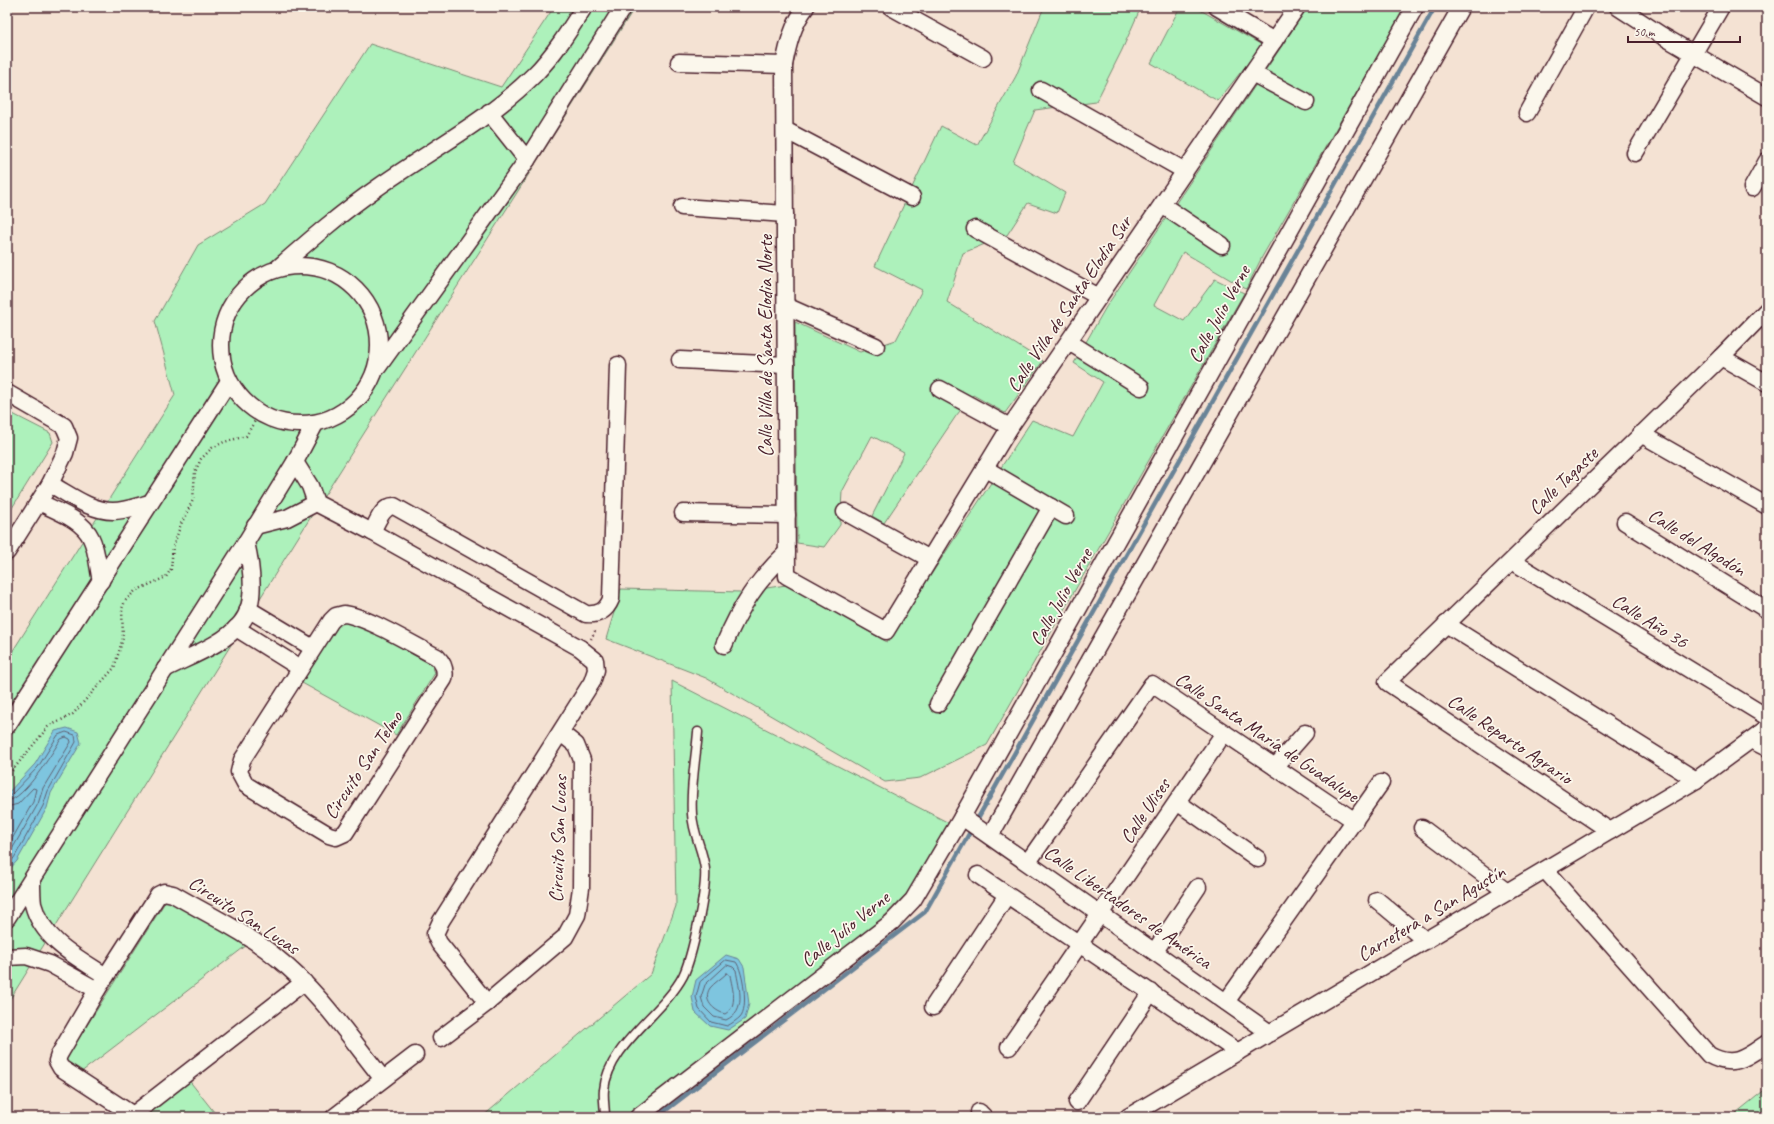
<svg xmlns="http://www.w3.org/2000/svg" width="1774" height="1124" font-family="Caveat,sans-serif">
<style>
.green{fill:#adf1bb;stroke:#7c8873}
.water{fill:#7ec5df;stroke:#698397}
.lines{fill:none;stroke-linecap:round;stroke-linejoin:round}
.shore{stroke:#5f6173;stroke-width:1}
.stream{stroke:#698397;stroke-width:4.5}
.lane-casing{stroke:#4a1f2b;stroke-width:11}
.street-casing{stroke:#4a1f2b;stroke-width:19}
.path{stroke:#4a1f2b;stroke-width:2.5;stroke-dasharray:1 3;stroke-linecap:butt}
.lane{stroke:#fbf7ec;stroke-width:8}
.street{stroke:#fbf7ec;stroke-width:16}
.labels{text-anchor:middle;dominant-baseline:central;stroke-width:3.5;stroke-linejoin:round;paint-order:stroke}
.street-label{font-size:20px;fill:#4a1f2b;stroke:#fbf7ec}
</style>
<rect width="100%" height="100%" fill="#f4e2d3"/>
<filter id="ink" filterUnits="userSpaceOnUse"><feTurbulence type="fractalNoise" baseFrequency=".025" numOctaves="2"/><feDisplacementMap in="SourceGraphic" scale="8" xChannelSelector="R" yChannelSelector="G"/><feConvolveMatrix kernelMatrix="1 2 1 2 8 2 1 2 1" color-interpolation-filters="sRGB"/></filter>
<g filter="url(#ink)">
<g class="green">
<polygon points="554,7 635,7 307,523 7,1004 7,660 175,395 155,321 198,245 265,204 370,44 501,87"/>
<polygon points="1044,7 1141,7 1122,50 1096,102 1035,110 1013,162 1065,193 1057,213 1028,203 1007,235 963,253 947,302 1043,361 1005,413 973,395 956,416 884,523 872,516 904,453 872,436 842,492 840,525 824,547 797,543 795,322 860,352 896,340 922,290 875,266 941,126 977,145 1016,76"/>
<polygon points="1180,7 1195,7 1262,45 1218,101 1151,63"/>
<polygon points="1308,7 1406,7 1262,257 1246,289 1183,252 1154,305 1184,321 1215,279 1244,293 987,745 920,778 885,782 706,678 606,639 621,589 741,592 786,585 887,642 1032,420 1073,437 1103,382 1074,363 1106,307"/>
<polygon points="7,411 50,433 53,442 7,516"/>
<polygon points="350,619 432,665 435,673 396,735 302,683 334,626"/>
<polygon points="672,681 949,823 911,889 876,925 627,1117 482,1117 651,974 676,906"/>
<polygon points="167,899 247,945 80,1073 63,1063"/>
<polygon points="188,1079 218,1117 151,1117 148,1115"/>
<polygon points="1767,1088 1767,1117 1739,1117 1736,1113"/>
</g>
<g class="water">
<polygon points="67,728 78,732 81,743 51,793 47,808 17,861 7,872 7,794 35,764 55,731"/>
<polygon points="726,955 739,959 744,967 749,1004 745,1019 728,1030 710,1026 695,1012 692,997 696,980"/>
</g>
<g class="lines">
<g class="shore">
<polyline points="7,796 11,795 38,767 58,735 66,732 75,735 76,742 48,791 43,806 14,858 7,866"/>
<path d="M 7,801 C 24,800 52,753 61,739 L 66,737 L 70,739 L 71,742 L 43,788 L 38,804 L 7,858"/>
<polyline points="7,807 18,804 33,788 36,789 33,802 7,848"/>
<path d="M 726,960 L 736,962 C 743,971 749,1008 740,1017 C 737,1020 731,1024 727,1026 L 711,1022 L 699,1009 L 696,997 L 700,982 Z"/>
<path d="M 727,965 L 733,967 L 736,970 C 739,989 747,1010 726,1020 L 714,1017 L 704,1007 L 701,997 L 705,985 Z"/>
<path d="M 727,973 L 730,975 C 732,988 739,1006 725,1014 C 714,1011 702,1000 710,988 C 714,983 722,978 727,973 Z"/>
</g>
<polyline class="stream" points="657,1117 925,912 1435,7"/>
<defs>
<path id="lane" d="M 605,1117 C 605,1108 603,1098 604,1090 C 608,1045 663,1014 683,976 C 692,958 707,889 705,869 C 703,850 693,834 692,814 C 690,787 696,758 698,732"/>
<g id="street">
<path d="M 806,7 C 793,24 788,44 784,65 L 787,576 L 886,631 L 1010,427 L 1297,7"/>
<polyline points="891,7 983,58"/>
<polyline points="1217,7 1274,41"/>
<polyline points="1618,7 1661,35 1767,97"/>
<polyline points="679,62 784,65"/>
<polyline points="1252,73 1306,102"/>
<polyline points="1041,90 1185,171"/>
<polyline points="489,112 527,160"/>
<polyline points="1527,113 1586,7"/>
<polyline points="785,130 912,197"/>
<polyline points="1635,153 1721,7"/>
<polyline points="1752,188 1767,161"/>
<polyline points="1162,205 1222,245"/>
<polyline points="682,207 785,214"/>
<polyline points="975,229 1099,297"/>
<circle cx="300" cy="345" r="79"/>
<path d="M 278,268 C 310,240 342,212 377,188 C 429,151 489,120 534,75 C 554,55 569,31 584,7"/>
<polyline points="786,306 876,346"/>
<polyline points="1069,342 1141,387"/>
<polyline points="1721,357 1767,383"/>
<polyline points="680,360 786,365"/>
<polyline points="378,367 527,160 623,7"/>
<polyline points="940,389 1010,427"/>
<polyline points="7,393 64,426 69,438 65,453 50,484 7,552"/>
<polyline points="1641,434 1767,506"/>
<polyline points="295,462 310,486 316,503 372,532 580,648 595,660 596,670 592,682 441,921 435,934 439,943 487,1003"/>
<polyline points="984,468 1066,516"/>
<path d="M 50,484 C 69,494 90,511 113,511 C 125,511 138,506 150,503"/>
<path d="M 39,502 C 56,511 82,519 91,538 C 97,550 98,568 101,581"/>
<polyline points="845,512 930,559"/>
<polyline points="683,513 787,515"/>
<polyline points="1625,522 1767,610"/>
<polyline points="255,526 287,518 316,503"/>
<path d="M 372,532 C 377,523 382,506 394,506 L 586,614 C 599,615 606,611 611,599 L 618,365"/>
<polyline points="1512,561 1767,717"/>
<polyline points="248,609 313,648"/>
<path d="M 344,614 C 366,616 415,646 437,657 C 444,664 446,670 444,679 L 345,833 L 336,837 L 329,835 L 246,785 L 239,772 L 242,760 L 331,621 L 336,616 Z"/>
<polyline points="1446,624 1696,780"/>
<polyline points="236,628 300,668"/>
<path d="M 724,645 C 741,605 756,582 787,552"/>
<path d="M 165,669 C 190,656 223,645 241,623 C 258,603 251,564 246,542"/>
<polyline points="938,704 1051,507"/>
<polyline points="7,726 229,381"/>
<polyline points="1751,740 1767,748"/>
<polyline points="1275,767 1305,733"/>
<polyline points="1177,802 1258,859"/>
<polyline points="962,817 1270,1033"/>
<polyline points="1422,828 1507,892"/>
<polyline points="1610,831 1387,682 1721,357 1767,310"/>
<polyline points="990,836 1461,7"/>
<polyline points="1028,862 1152,684 1355,821"/>
<path d="M 1545,870 L 1709,1055 C 1734,1069 1747,1057 1767,1043"/>
<polyline points="978,875 1238,1052"/>
<path d="M 32,880 C 32,888 32,897 33,904 C 42,940 78,958 106,976"/>
<polyline points="1377,900 1426,941"/>
<polyline points="7,918 246,542 295,462 315,424"/>
<polyline points="1155,951 1198,887"/>
<polyline points="7,957 26,956 50,964 97,990"/>
<polyline points="1226,1002 1381,783"/>
<polyline points="933,1007 1007,895"/>
<polyline points="441,1038 487,1003 565,937 577,915 581,888 582,760 576,745 561,733"/>
<polyline points="1009,1047 1224,733"/>
<polyline points="1077,1102 1151,992"/>
<polyline points="979,1112 984,1117"/>
<polyline points="133,1115 304,982"/>
<path d="M 136,1117 L 61,1068 L 57,1061 L 59,1055 L 97,990 L 158,895 L 164,892 L 173,894 C 207,914 246,932 277,958 C 319,991 350,1038 383,1079"/>
<polyline points="334,1117 415,1055"/>
<polyline points="638,1117 892,922 913,900 962,817 1415,7"/>
<polyline points="1128,1117 1696,780 1767,728"/>
</g>
</defs>
<use href="#lane" class="lane-casing"/>
<use href="#street" class="street-casing"/>
<g class="path">
<polyline points="591,639 596,629"/>
<polyline points="7,777 48,727 73,714 114,668 123,638 122,609 125,601 135,591 166,577 171,569 173,547 181,524 193,500 195,472 201,459 212,448 224,442 246,436 259,414"/>
</g>
<use href="#lane" class="lane"/>
<use href="#street" class="street"/>
</g>
</g>
<g class="labels">
<g class="street-label">
<text transform="translate(1069 304) rotate(-56)">Calle Villa de Santa Elodia Sur</text>
<text transform="translate(1219 314) rotate(-61)">Calle Julio Verne</text>
<text transform="translate(765 346) rotate(-90)">Calle Villa de Santa Elodia Norte</text>
<text transform="translate(1563 481) rotate(-44)">Calle Tagaste</text>
<text transform="translate(1697 542) rotate(32)">Calle del Algodón</text>
<text transform="translate(1061 597) rotate(-61)">Calle Julio Verne</text>
<text transform="translate(1650 621) rotate(32)">Calle Año 36</text>
<text transform="translate(1267 737) rotate(34)">Calle Santa María de Guadalupe</text>
<text transform="translate(1510 739) rotate(34)">Calle Reparto Agrario</text>
<text transform="translate(363 765) rotate(-56)">Circuito San Telmo</text>
<text transform="translate(1145 811) rotate(-56)">Calle Ulises</text>
<text transform="translate(558 839) rotate(-88)">Circuito San Lucas</text>
<text transform="translate(1128 907) rotate(35)">Calle Libertadores de América</text>
<text transform="translate(1431 913) rotate(-31)">Carretera a San Agustín</text>
<text transform="translate(244 915) rotate(33)">Circuito San Lucas</text>
<text transform="translate(845 929) rotate(-39)">Calle Julio Verne</text>
</g>
</g>
<rect width="1774" height="1124" fill="none" stroke="#fbf7ec" stroke-width="24"/>
<rect x="12" y="12" width="1750" height="1100" fill="none" stroke="#4a1f2b" stroke-width="1.5" filter="url(#ink)"/>
<path d="M1628 36v6h112v-6" fill="none" stroke="#4a1f2b" stroke-width="2"/>
<text x="1634" y="36" font-size="12" fill="#4a1f2b" stroke="#fbf7ec" stroke-width="3" paint-order="stroke">50 m</text>
</svg>
